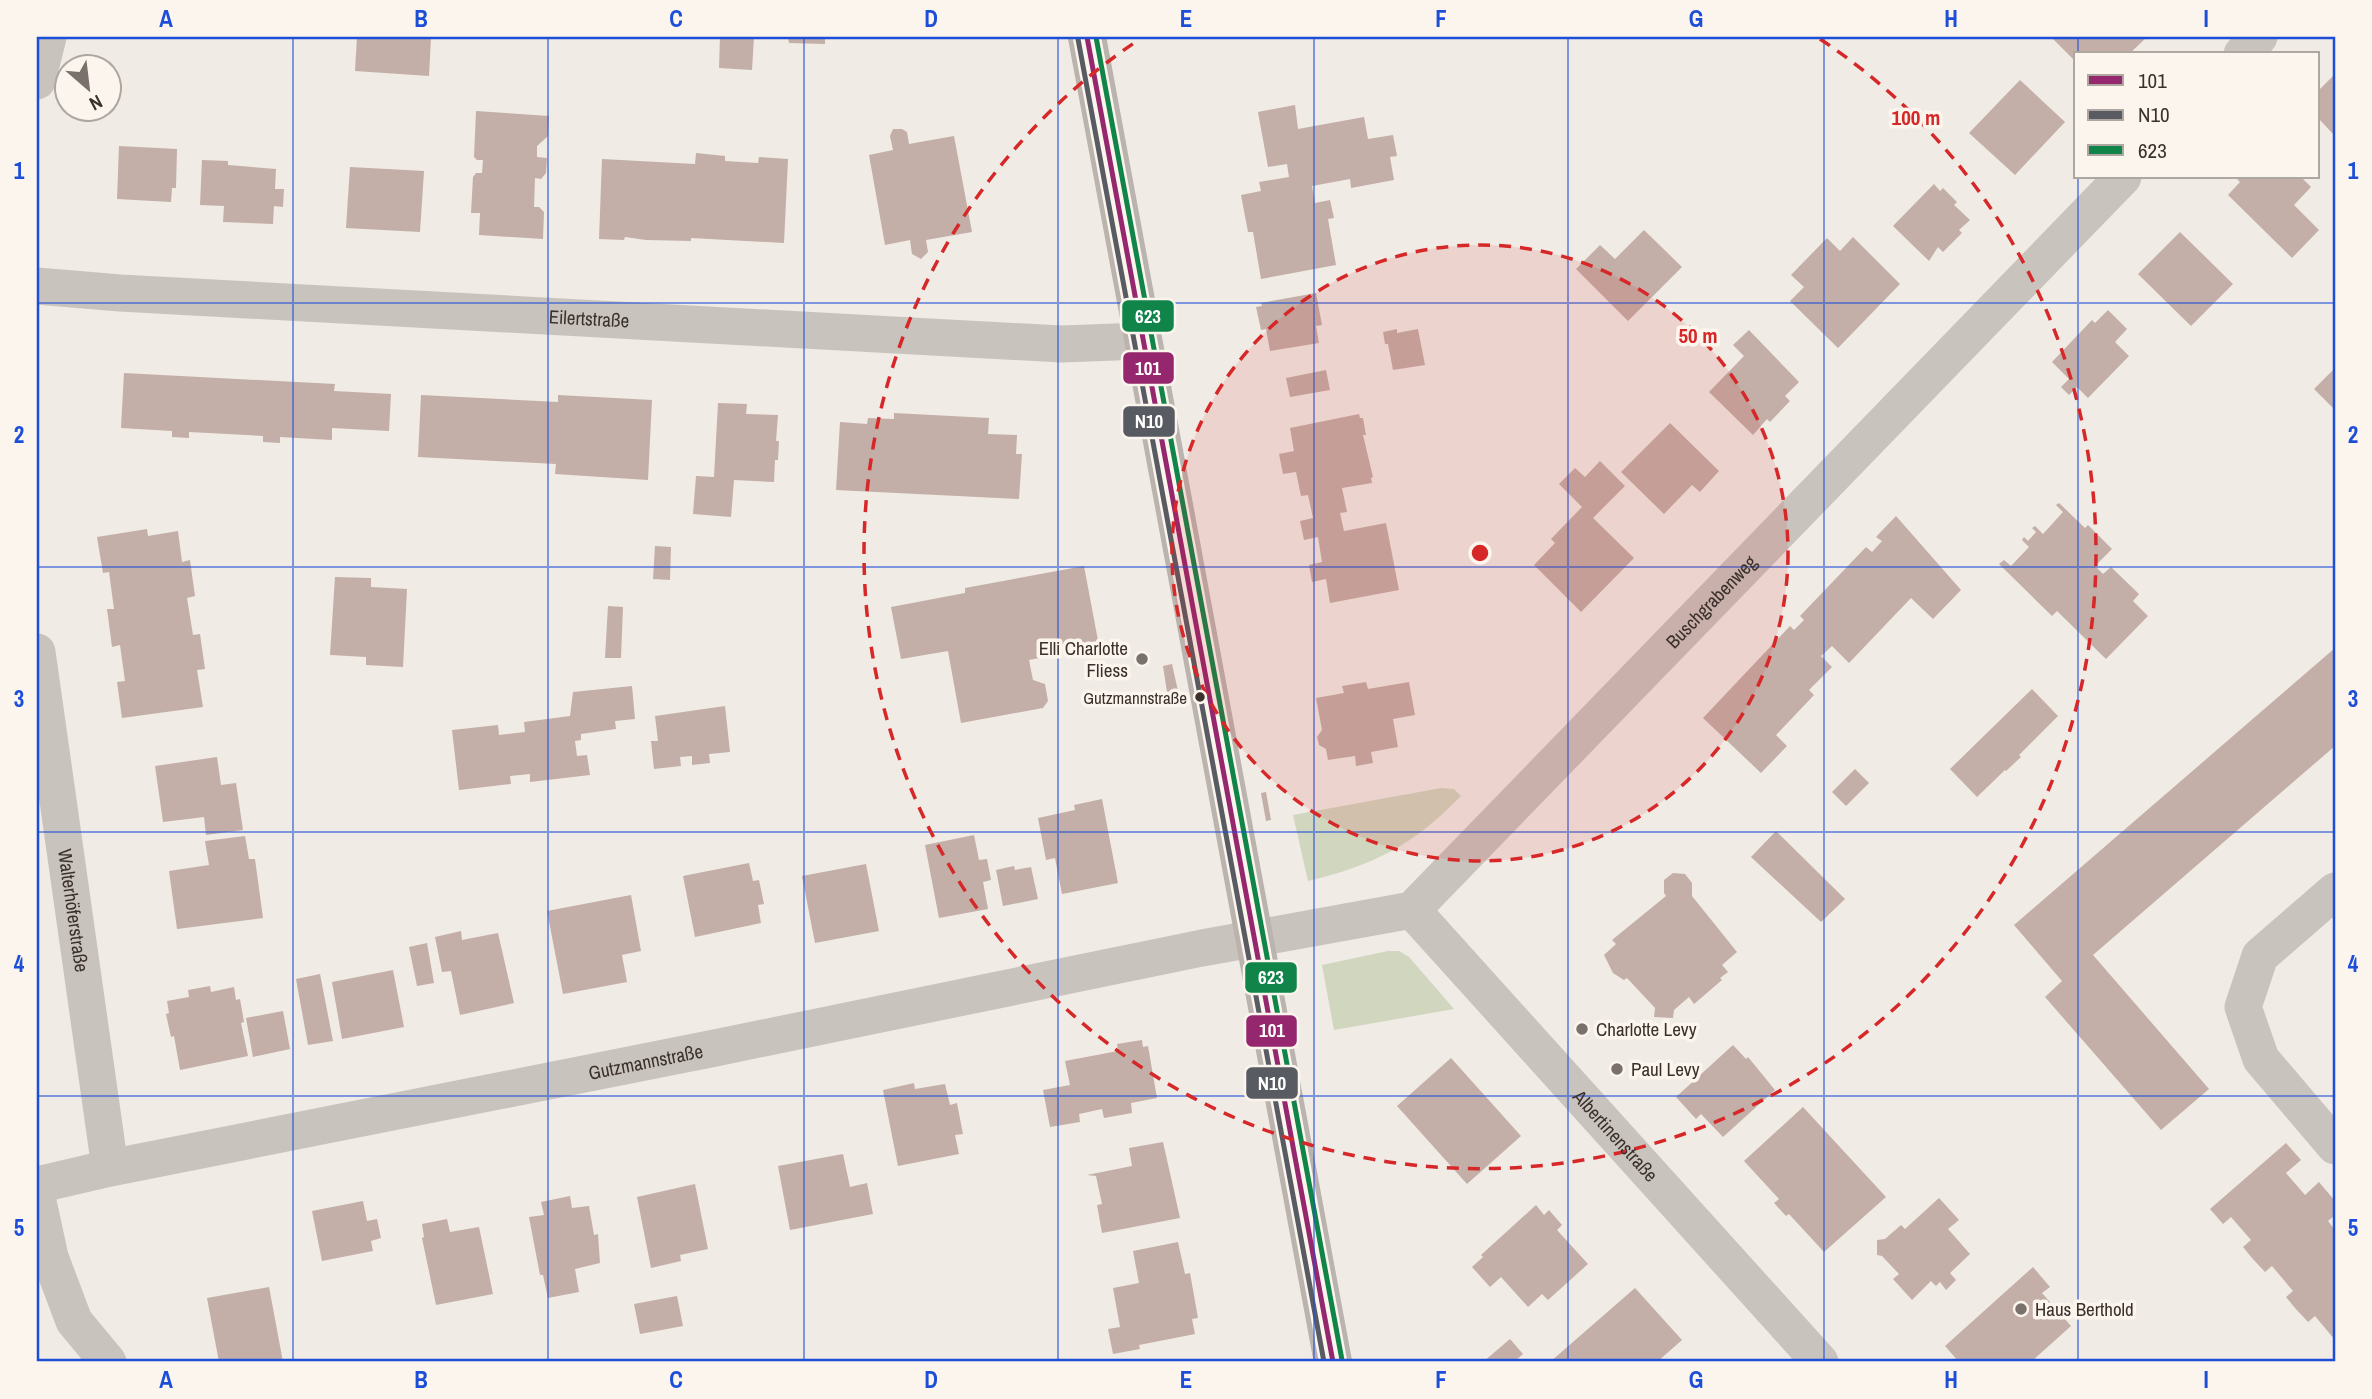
<svg xmlns="http://www.w3.org/2000/svg" width="2372" height="1399" font-family="'Archivo Narrow',sans-serif">
<style>
.green{fill:#d1d6bf}
.building{fill:#c3afa7}
.lines{fill:none;stroke-linecap:round;stroke-linejoin:round}
.minor{stroke:#c9c3be;stroke-width:37}
.secondary{stroke:#bab3ae;stroke-width:38}
.bus-1-casing{stroke:#fbf5ee;stroke-width:10}
.bus-2-casing{stroke:#fbf5ee;stroke-width:10}
.bus-3-casing{stroke:#fbf5ee;stroke-width:10}
.bus-1{stroke:#95276e;stroke-width:5}
.bus-2{stroke:#595b62;stroke-width:5}
.bus-3{stroke:#108449;stroke-width:5}
.grid{fill:none;stroke:#1d4ed8;stroke-width:2;stroke-opacity:0.55}
.ring{fill:none;stroke:#d62828;stroke-width:3.5;stroke-dasharray:12 9}
.poi-dot{fill:#7a716c;stroke:#fbf5ee;stroke-width:2.5}
.bus-dot{fill:#3b302b;stroke:#fbf5ee;stroke-width:2.5}
.labels{text-anchor:middle;dominant-baseline:central;stroke-width:7;stroke-linejoin:round;paint-order:stroke}
.bus-label{font-size:17px;fill:#3b302b;stroke:#fbf5ee;text-anchor:end}
.street-label{font-size:19px;fill:#3b302b;stroke:#fbf5ee}
.poi-label{font-size:19px;fill:#3b302b;stroke:#fbf5ee;text-anchor:start}
.centre{fill:#d62828;stroke:#fbf5ee;stroke-width:3.5}
.ring-label{font-size:21px;text-anchor:middle;font-weight:bold;fill:#d62828;stroke:#fbf5ee;stroke-width:7;stroke-linejoin:round;paint-order:stroke}
.line-badge{stroke:#fbf5ee;stroke-width:2.5}
.badge-label{font-size:19px;text-anchor:middle;font-weight:bold;fill:#fff}
.neatline{fill:none;stroke:#1d4ed8;stroke-width:2.5}
.grid-label{font-size:23px;text-anchor:middle;font-weight:bold;fill:#1d4ed8}
</style>
<rect width="100%" height="100%" fill="#f0ebe5"/>
<g class="green">
<path d="M 1441,788 L 1454,789 L 1461,796 C 1413,845 1375,865 1308,881 L 1293,815 Z"/>
<polygon points="1388,951 1399,951 1409,957 1454,1009 1334,1030 1322,965"/>
</g>
<g class="building">
<polygon points="357,37 431,37 429,76 355,71"/>
<polygon points="720,37 754,37 752,70 719,68"/>
<polygon points="788,37 825,37 825,44 789,43"/>
<polygon points="2051,37 2147,37 2129,54 2076,54 2076,62"/>
<polygon points="2335,74 2335,136 2318,118 2318,91"/>
<polygon points="2020,80 2065,122 2015,175 1969,133"/>
<polygon points="1295,105 1298,129 1364,117 1368,139 1393,135 1397,156 1390,157 1394,180 1351,188 1350,179 1312,186 1315,203 1330,200 1334,218 1328,219 1336,265 1261,279 1253,232 1248,232 1241,195 1261,191 1259,182 1289,177 1287,164 1268,167 1258,112"/>
<polygon points="476,111 549,116 548,136 537,146 537,157 547,158 546,173 541,179 535,178 534,207 539,207 544,212 543,239 479,235 480,213 471,213 473,177 476,173 482,173 483,160 477,160 474,157"/>
<polygon points="893,129 902,129 907,132 909,144 954,136 972,232 926,240 928,252 921,259 912,254 910,240 885,245 869,155 893,150 890,136"/>
<polygon points="119,146 177,149 176,188 172,188 171,202 117,199"/>
<polygon points="696,153 725,156 725,161 758,163 759,157 788,159 784,243 691,238 691,241 646,240 625,237 624,240 599,239 602,159 695,164"/>
<polygon points="202,160 228,161 228,165 276,169 275,189 284,189 283,207 274,206 273,224 223,222 224,206 200,205"/>
<polygon points="350,167 424,171 420,232 346,228"/>
<polygon points="2235,177 2301,177 2311,187 2294,205 2319,230 2292,258 2228,195 2240,182"/>
<polygon points="1934,184 1940,191 1943,188 1957,202 1954,205 1970,220 1959,230 1962,233 1943,252 1938,247 1929,261 1893,226"/>
<polygon points="1644,230 1682,267 1628,321 1576,269 1600,245 1615,259"/>
<polygon points="2180,232 2233,284 2191,326 2138,274"/>
<polygon points="1853,237 1900,284 1838,348 1790,301 1804,287 1791,275 1827,238 1840,251"/>
<polygon points="1316,293 1322,325 1316,326 1319,343 1270,351 1266,329 1261,330 1256,307 1262,306 1261,303"/>
<polygon points="2108,310 2127,329 2115,342 2129,356 2088,398 2077,387 2069,395 2061,387 2069,379 2052,362 2092,320 2095,323"/>
<polygon points="1397,329 1397,333 1418,329 1425,365 1393,370 1388,344 1385,344 1383,332"/>
<polygon points="1749,330 1799,382 1785,396 1790,401 1770,422 1767,419 1753,435 1709,392 1744,356 1733,345"/>
<polygon points="1326,370 1330,390 1290,397 1286,378"/>
<polygon points="2333,370 2335,371 2335,410 2314,389"/>
<polygon points="124,373 335,384 334,391 391,394 389,431 332,428 332,440 280,437 280,443 263,442 263,436 189,432 189,438 172,437 172,431 121,428"/>
<polygon points="421,395 558,402 558,395 652,400 648,480 555,474 556,464 418,457"/>
<polygon points="718,403 747,404 746,414 778,415 776,441 779,441 778,460 775,460 774,482 734,480 731,517 693,514 696,476 714,477"/>
<polygon points="894,413 989,418 988,434 1017,435 1016,454 1022,454 1019,499 836,490 840,422 867,424 868,418 894,419"/>
<polygon points="1359,414 1360,418 1363,418 1366,435 1363,435 1373,477 1371,478 1372,483 1342,488 1347,512 1340,513 1344,531 1386,523 1399,590 1330,603 1326,579 1312,582 1309,565 1322,562 1318,537 1304,540 1300,521 1313,518 1308,495 1301,496 1296,472 1283,474 1279,454 1294,451 1290,428"/>
<polygon points="1670,423 1719,471 1700,492 1692,485 1664,514 1621,472"/>
<polygon points="1600,461 1625,486 1593,518 1634,558 1581,612 1534,565 1555,543 1551,539 1582,507 1559,484 1575,468 1585,477"/>
<polygon points="2059,503 2085,528 2088,525 2112,549 2095,566 2103,574 2111,567 2139,594 2133,601 2148,616 2106,659 2057,611 2052,616 1999,564 2004,560 2011,566 2029,547 2022,540 2024,537 2028,541 2036,532 2032,528 2035,526 2043,534 2063,512 2056,505"/>
<polygon points="1896,516 1961,590 1933,619 1911,598 1849,663 1832,646 1821,656 1832,667 1809,690 1814,695 1776,735 1787,746 1761,773 1703,718 1790,626 1794,630 1804,620 1800,616 1866,547 1872,552 1882,541 1876,537"/>
<polygon points="147,529 148,536 178,531 182,562 190,560 195,596 187,598 193,635 200,634 205,669 197,670 203,707 122,718 117,682 125,681 120,645 112,647 107,609 114,609 109,572 103,573 97,537"/>
<polygon points="655,546 671,547 670,580 653,579"/>
<polygon points="1084,566 1099,646 1029,660 1033,680 1045,684 1048,701 1043,708 961,723 948,651 901,659 891,607 965,593 965,588"/>
<polygon points="335,577 371,578 371,587 407,589 403,667 366,665 366,657 330,655"/>
<polygon points="608,606 623,607 621,658 605,658"/>
<polygon points="2335,648 2335,746 2093,955 2209,1089 2161,1130 2045,997 2062,981 2014,925"/>
<polygon points="1172,664 1178,691 1167,692 1163,666"/>
<polygon points="1366,682 1368,689 1409,682 1415,715 1393,719 1398,747 1371,752 1373,763 1356,766 1355,756 1328,760 1326,749 1319,745 1317,737 1322,730 1316,698 1344,693 1342,686"/>
<polygon points="632,686 635,719 615,721 616,729 581,734 581,740 575,741 577,756 587,755 590,775 530,782 530,774 510,776 511,784 459,790 452,730 498,725 499,735 525,732 524,722 570,716 573,692"/>
<polygon points="2032,689 2058,716 2019,755 2021,757 2006,771 2005,770 1977,797 1950,769"/>
<polygon points="725,706 730,752 709,754 710,763 692,765 692,756 680,757 681,766 654,769 651,741 658,741 655,716"/>
<polygon points="217,757 221,785 236,783 243,830 206,835 204,817 163,822 155,766"/>
<polygon points="1855,769 1869,783 1846,806 1832,792"/>
<polygon points="1266,792 1271,820 1266,821 1261,793"/>
<polygon points="1102,799 1118,883 1062,894 1055,858 1046,860 1038,818 1075,810 1074,805"/>
<polygon points="1776,831 1845,899 1821,922 1751,857"/>
<polygon points="974,835 979,860 987,859 991,880 983,882 988,909 939,918 925,845"/>
<polygon points="245,836 249,859 255,859 263,918 177,929 169,871 209,865 205,841"/>
<polygon points="749,863 753,881 759,880 764,904 758,905 761,923 695,937 683,876"/>
<polygon points="866,864 879,931 815,943 802,876"/>
<polygon points="1014,866 1015,870 1031,867 1038,899 1003,906 996,870"/>
<polygon points="1673,873 1685,874 1692,883 1692,896 1737,952 1722,965 1728,972 1720,978 1722,980 1694,1004 1689,997 1674,1010 1673,1018 1654,1017 1655,1008 1627,978 1624,980 1613,973 1604,955 1616,944 1612,940 1666,896 1664,893 1664,880"/>
<polygon points="631,895 641,951 622,955 627,982 563,994 547,911"/>
<polygon points="461,931 462,940 498,933 514,1003 460,1015 451,971 442,972 435,937"/>
<polygon points="427,943 434,983 417,986 409,947"/>
<polygon points="393,970 404,1027 342,1039 332,982"/>
<polygon points="320,974 333,1041 308,1045 296,979"/>
<polygon points="210,986 211,992 234,987 236,1000 240,999 244,1022 241,1023 248,1056 180,1070 174,1036 171,1037 166,1014 169,1013 167,1001 189,997 188,990"/>
<polygon points="283,1011 290,1049 253,1057 246,1018"/>
<polygon points="1142,1040 1143,1047 1148,1046 1157,1098 1131,1103 1132,1113 1104,1118 1102,1109 1079,1114 1080,1122 1050,1127 1043,1090 1070,1085 1065,1061 1118,1051 1117,1044"/>
<polygon points="1733,1045 1746,1059 1748,1057 1775,1090 1723,1137 1701,1114 1696,1119 1676,1097"/>
<polygon points="1451,1058 1521,1136 1467,1184 1397,1106"/>
<polygon points="914,1083 915,1089 945,1084 950,1105 957,1103 963,1134 955,1135 959,1154 898,1166 883,1090"/>
<polygon points="1803,1107 1886,1197 1824,1252 1789,1214 1786,1216 1774,1203 1779,1199 1744,1161"/>
<polygon points="1163,1142 1180,1218 1102,1233 1097,1205 1102,1204 1096,1176 1087,1175 1132,1166 1129,1148"/>
<polygon points="2286,1143 2301,1160 2286,1173 2305,1195 2319,1182 2335,1201 2335,1215 2328,1221 2335,1230 2335,1340 2315,1316 2308,1322 2295,1308 2286,1297 2293,1291 2272,1266 2265,1272 2252,1258 2243,1247 2251,1240 2231,1217 2223,1224 2210,1209"/>
<polygon points="843,1154 850,1187 867,1183 873,1214 790,1230 778,1166"/>
<polygon points="695,1184 708,1249 680,1255 681,1261 651,1268 637,1197"/>
<polygon points="570,1196 572,1208 589,1206 594,1235 598,1234 600,1263 575,1269 579,1292 548,1298 543,1275 540,1275 529,1217 544,1215 541,1202"/>
<polygon points="1939,1198 1959,1220 1948,1229 1970,1254 1950,1273 1956,1280 1946,1290 1940,1282 1936,1286 1931,1281 1912,1300 1893,1279 1899,1274 1882,1256 1877,1255 1877,1240 1885,1239 1901,1225 1905,1229"/>
<polygon points="363,1201 367,1221 377,1219 381,1238 371,1241 373,1251 322,1261 312,1211"/>
<polygon points="1536,1205 1544,1215 1549,1210 1562,1225 1557,1230 1588,1264 1548,1300 1542,1294 1528,1307 1501,1277 1490,1287 1472,1267 1483,1257 1481,1255"/>
<polygon points="447,1219 450,1232 479,1227 493,1294 436,1305 422,1238 424,1237 422,1224"/>
<polygon points="1178,1242 1185,1274 1190,1273 1198,1318 1192,1319 1195,1334 1139,1345 1140,1349 1113,1354 1108,1329 1120,1327 1113,1288 1139,1283 1133,1251"/>
<polygon points="2033,1267 2050,1287 2042,1293 2071,1326 2031,1362 1959,1362 1945,1346"/>
<polygon points="269,1287 283,1362 219,1362 207,1298"/>
<polygon points="1635,1288 1682,1340 1657,1362 1550,1362"/>
<polygon points="677,1296 683,1326 640,1334 634,1304"/>
<polygon points="1510,1339 1523,1354 1514,1362 1483,1362"/>
</g>
<g class="lines">
<g class="minor">
<polyline points="2242,54 2259,37"/>
<polyline points="37,81 48,37"/>
<path id="s1" d="M 37,286 L 120,293 L 1061,344 L 1143,341"/>
<path id="s2" d="M 37,652 L 110,1168"/>
<polyline points="2335,891 2260,956 2243,1007 2261,1059 2335,1146"/>
<path id="s3" d="M 1412,910 L 1820,1362"/>
<path id="s4" d="M 37,1185 L 110,1168 L 715,1048 L 1202,948 L 1412,910 L 2123,177"/>
<polyline points="37,1197 50,1257 74,1321 108,1362"/>
</g>
<polyline class="secondary" points="1087,37 1333,1362"/>
<defs>
<polyline id="bus-1" points="1087,37 1333,1362"/>
<polyline id="bus-2" points="1078,39 1324,1362"/>
<polyline id="bus-3" points="1096,37 1342,1360"/>
</defs>
<use href="#bus-1" class="bus-1-casing"/>
<use href="#bus-2" class="bus-2-casing"/>
<use href="#bus-3" class="bus-3-casing"/>
<use href="#bus-1" class="bus-1"/>
<use href="#bus-2" class="bus-2"/>
<use href="#bus-3" class="bus-3"/>
</g>
<path class="grid" d="M 293,37 L 293,1362M 548,37 L 548,1362M 804,37 L 804,1362M 1058,37 L 1058,1362M 1314,37 L 1314,1362M 1568,37 L 1568,1362M 1824,37 L 1824,1362M 2078,37 L 2078,54M 2078,177 L 2078,1362M 37,303 L 2335,303M 37,567 L 2335,567M 37,832 L 2335,832M 37,1096 L 2335,1096"/>
<circle cx="1480" cy="553" r="308" fill="#d62828" fill-opacity=".12"/>
<g class="ring">
<circle cx="1480" cy="553" r="308"/>
<path d="M1820 39A616 616 0 1 1 1140 39"/>
</g>
<g class="poi-dot">
<circle cx="1142" cy="659" r="7"/>
<circle cx="1582" cy="1029" r="7"/>
<circle cx="1617" cy="1069" r="7"/>
<circle cx="2021" cy="1309" r="7"/>
</g>
<circle class="bus-dot" cx="1200" cy="697" r="6"/>
<g class="labels">
<g class="bus-label">
<text x="1187" y="697">Gutzmannstraße</text>
</g>
<g class="street-label">
<text stroke="none"><textPath href="#s1" startOffset="553">Eilertstraße</textPath></text>
<text stroke="none"><textPath href="#s4" startOffset="1832">Buschgrabenweg</textPath></text>
<text stroke="none"><textPath href="#s2" startOffset="261">Walterhöferstraße</textPath></text>
<text stroke="none"><textPath href="#s4" startOffset="621">Gutzmannstraße</textPath></text>
<text stroke="none"><textPath href="#s3" startOffset="304">Albertinenstraße</textPath></text>
</g>
<g class="poi-label">
<text x="1128" y="648" text-anchor="end">Elli Charlotte<tspan x="1128" dy="22">Fliess</tspan></text>
<text x="1596" y="1029">Charlotte Levy</text>
<text x="1631" y="1069">Paul Levy</text>
<text x="2035" y="1309">Haus Berthold</text>
</g>
</g>
<circle cx="1480" cy="553" r="10" class="centre"/>
<g class="ring-label">
<text x="1916" y="125">100 m</text>
<text x="1698" y="343">50 m</text>
</g>
<g class="line-badge">
<rect x="1121" y="299" width="54" height="34" rx="7" fill="#108449"/>
<rect x="1122" y="351" width="53" height="34" rx="7" fill="#95276e"/>
<rect x="1122" y="405" width="54" height="33" rx="7" fill="#595b62"/>
<rect x="1244" y="961" width="54" height="33" rx="7" fill="#108449"/>
<rect x="1245" y="1014" width="53" height="34" rx="7" fill="#95276e"/>
<rect x="1245" y="1066" width="54" height="34" rx="7" fill="#595b62"/>
</g>
<g class="badge-label">
<text x="1148" y="323">623</text>
<text x="1148" y="375">101</text>
<text x="1149" y="428">N10</text>
<text x="1271" y="984">623</text>
<text x="1272" y="1037">101</text>
<text x="1272" y="1090">N10</text>
</g>
<rect width="2372" height="1399" fill="none" stroke="#fbf5ee" stroke-width="77"/>
<rect x="2074" y="52" width="245" height="126" fill="#fbf5ee" stroke="#aea6a0" stroke-width="2"/>
<rect x="2088" y="75" width="35" height="10" fill="#95276e" stroke="#aea6a0" stroke-width="2"/>
<text x="2138" y="88" font-size="21" fill="#3b302b">101</text>
<rect x="2088" y="110" width="35" height="10" fill="#595b62" stroke="#aea6a0" stroke-width="2"/>
<text x="2138" y="122" font-size="21" fill="#3b302b">N10</text>
<rect x="2088" y="145" width="35" height="10" fill="#108449" stroke="#aea6a0" stroke-width="2"/>
<text x="2138" y="158" font-size="21" fill="#3b302b">623</text>
<g transform="translate(88 88) rotate(152)"><circle r="33" fill="#fbf5ee" stroke="#aea6a0" stroke-width="2"/>
<path d="M0-5L12 26L0 18L-12 26Z" fill="#7a716c"/>
<text y="-10" font-size="19" font-weight="bold" text-anchor="middle" fill="#3b302b">N</text>
</g>
<rect x="38" y="38" width="2296" height="1322" class="neatline"/>
<g class="grid-label">
<text x="166" y="27">A</text>
<text x="421" y="27">B</text>
<text x="676" y="27">C</text>
<text x="931" y="27">D</text>
<text x="1186" y="27">E</text>
<text x="1441" y="27">F</text>
<text x="1696" y="27">G</text>
<text x="1951" y="27">H</text>
<text x="2206" y="27">I</text>
<text x="19" y="179">1</text>
<text x="2353" y="179">1</text>
<text x="19" y="443">2</text>
<text x="2353" y="443">2</text>
<text x="19" y="707">3</text>
<text x="2353" y="707">3</text>
<text x="19" y="972">4</text>
<text x="2353" y="972">4</text>
<text x="19" y="1236">5</text>
<text x="2353" y="1236">5</text>
<text x="166" y="1388">A</text>
<text x="421" y="1388">B</text>
<text x="676" y="1388">C</text>
<text x="931" y="1388">D</text>
<text x="1186" y="1388">E</text>
<text x="1441" y="1388">F</text>
<text x="1696" y="1388">G</text>
<text x="1951" y="1388">H</text>
<text x="2206" y="1388">I</text>
</g>
</svg>
